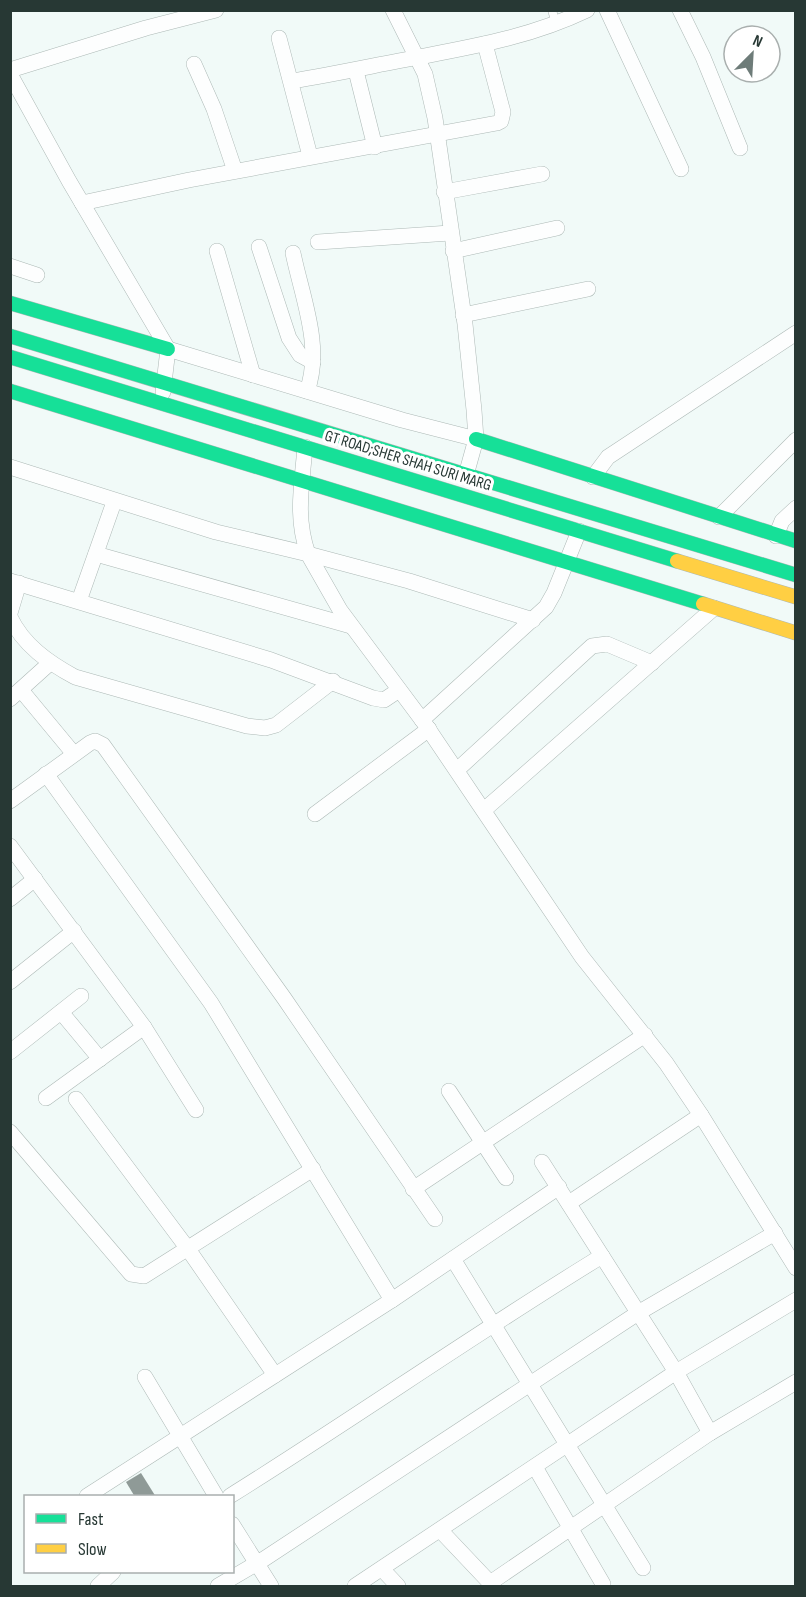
<svg xmlns="http://www.w3.org/2000/svg" width="806" height="1597" font-family="'Sofia Sans Condensed',sans-serif">
<style>
.building{fill:#8f9a97}
.lines{fill:none;stroke-linecap:round;stroke-linejoin:round}
.lane-casing{stroke:#adb9b6;stroke-width:9}
.street-casing{stroke:#adb9b6;stroke-width:16}
.fast-casing{stroke:#adb9b6;stroke-width:15}
.slow-casing{stroke:#adb9b6;stroke-width:15}
.lane{stroke:#fdfefe;stroke-width:8}
.street{stroke:#fdfefe;stroke-width:15}
.fast{stroke:#16e098;stroke-width:14}
.slow{stroke:#ffcf43;stroke-width:14}
.labels{text-anchor:middle;dominant-baseline:central;stroke-width:6;stroke-linejoin:round;paint-order:stroke}
.street-label{font-size:16px;fill:#273834;stroke:#fff}
</style>
<rect width="100%" height="100%" fill="#f1faf8"/>
<polygon class="building" points="141,1473 156,1497 135,1497 126,1482"/>
<g class="lines">
<defs>
<polyline id="lane" points="552,10 556,24"/>
<g id="street">
<polyline points="393,10 425,74 435,118 465,324 474,410 476,439 466,475"/>
<polyline points="607,10 681,169"/>
<polyline points="680,10 703,57 740,148"/>
<polyline points="279,38 310,156"/>
<polyline points="194,64 214,109 235,171"/>
<polyline points="10,70 146,28 216,10"/>
<polyline points="356,71 375,147"/>
<polyline points="10,74 69,181 168,349 163,392"/>
<path d="M 292,81 C 335,74 376,65 419,57 C 477,46 533,36 587,10"/>
<polyline points="444,192 542,174"/>
<polyline points="82,203 189,180 497,123 501,121 503,112 485,44"/>
<polyline points="318,242 450,233"/>
<polyline points="259,247 289,338 300,355 313,362"/>
<polyline points="217,251 253,375"/>
<polyline points="453,251 557,228"/>
<path d="M 293,253 C 302,297 323,347 307,391"/>
<polyline points="10,266 37,275"/>
<polyline points="463,315 588,289"/>
<polyline points="168,349 402,420 476,439"/>
<path d="M 305,447 C 302,485 295,517 308,554 L 409,581 L 533,620"/>
<polyline points="10,467 216,532 308,554 340,610 425,724 582,957 666,1063 701,1115 796,1268"/>
<polyline points="593,477 608,457 796,333"/>
<polyline points="719,517 796,440"/>
<polyline points="776,536 782,521 796,508"/>
<polyline points="96,554 351,626"/>
<polyline points="10,581 271,660 373,698 384,700 399,690"/>
<polyline points="79,601 114,502"/>
<polyline points="10,613 19,583"/>
<path d="M 10,617 C 23,645 49,663 75,677 L 247,726 L 265,728 L 276,725 L 333,681"/>
<polyline points="21,690 74,754"/>
<polyline points="10,699 50,663"/>
<polyline points="422,720 546,607 554,593 579,531"/>
<polyline points="457,770 592,646 607,644 652,663"/>
<polyline points="46,774 211,1003 392,1300"/>
<polyline points="10,801 90,743 95,741 103,745 284,998 435,1219"/>
<polyline points="484,810 714,608"/>
<polyline points="315,814 429,729"/>
<polyline points="10,846 144,1027 196,1110"/>
<polyline points="10,899 35,879"/>
<polyline points="10,982 74,931"/>
<polyline points="61,1012 100,1059"/>
<polyline points="10,1052 81,996"/>
<polyline points="449,1091 506,1178"/>
<polyline points="46,1098 144,1027"/>
<polyline points="76,1099 188,1249 275,1375"/>
<polyline points="10,1132 131,1274 144,1276 313,1169"/>
<polyline points="542,1162 676,1372 710,1433"/>
<polyline points="413,1189 645,1035"/>
<polyline points="569,1203 701,1115"/>
<polyline points="453,1259 643,1568"/>
<polyline points="145,1377 216,1496"/>
<polyline points="535,1467 603,1584"/>
<polyline points="87,1496 392,1300 559,1187"/>
<path d="M 230,1496 C 355,1418 476,1333 602,1256"/>
<polyline points="232,1524 271,1586"/>
<polyline points="440,1530 493,1586"/>
<polyline points="382,1569 398,1586"/>
<polyline points="490,1583 710,1433 796,1382"/>
<polyline points="98,1586 113,1572"/>
<polyline points="218,1586 264,1559 638,1313 775,1233"/>
<polyline points="355,1586 676,1372 796,1300"/>
</g>
<g id="fast">
<polyline points="10,303 168,349"/>
<polyline points="10,336 796,575"/>
<polyline points="10,357 677,561"/>
<polyline points="10,391 703,604"/>
<polyline points="476,439 796,541"/>
</g>
<g id="slow">
<polyline points="677,561 796,597"/>
<polyline points="703,604 796,633"/>
</g>
</defs>
<use href="#lane" class="lane-casing"/>
<use href="#street" class="street-casing"/>
<use href="#fast" class="fast-casing"/>
<use href="#slow" class="slow-casing"/>
<use href="#lane" class="lane"/>
<use href="#street" class="street"/>
<use href="#fast" class="fast"/>
<use href="#slow" class="slow"/>
</g>
<g class="labels">
<g class="street-label">
<text transform="translate(408 461) rotate(17)">GT ROAD;SHER SHAH SURI MARG</text>
</g>
</g>
<rect width="806" height="1597" fill="none" stroke="#273834" stroke-width="24"/>
<rect x="24" y="1495" width="210" height="78" fill="#ffffff" stroke="#a9afae" stroke-width="1.5"/>
<rect x="36" y="1514" width="30" height="9" fill="#16e098" stroke="#a9afae" stroke-width="1.5"/>
<text x="78" y="1525" font-size="18" fill="#273834">Fast</text>
<rect x="36" y="1544" width="30" height="9" fill="#ffcf43" stroke="#a9afae" stroke-width="1.5"/>
<text x="78" y="1555" font-size="18" fill="#273834">Slow</text>
<g transform="translate(752 54) rotate(24)"><circle r="28" fill="#ffffff" stroke="#a9afae" stroke-width="1.5"/>
<path d="M0-4.5L10 22L0 15L-10 22Z" fill="#6e7c79"/>
<text y="-9" font-size="16" font-weight="bold" text-anchor="middle" fill="#273834">N</text>
</g>
</svg>
